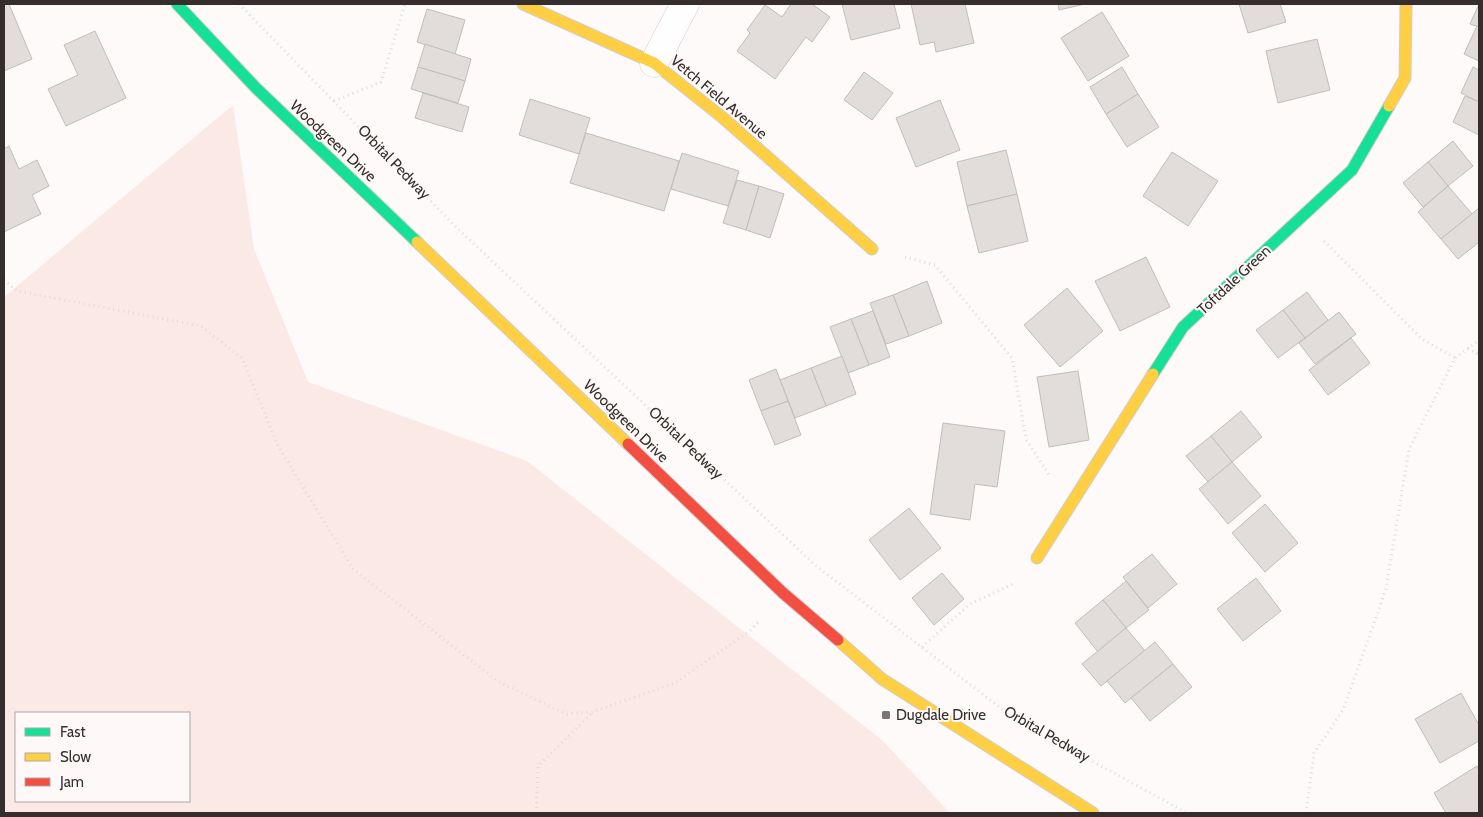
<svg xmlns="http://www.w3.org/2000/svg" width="1483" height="817" font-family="Cabin,sans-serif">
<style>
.green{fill:#fbe9e5;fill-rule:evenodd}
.building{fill:#e2dcdb;stroke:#c2bdbb}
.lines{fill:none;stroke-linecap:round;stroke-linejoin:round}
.street-casing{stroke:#d2cdcb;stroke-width:29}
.fast-casing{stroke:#d2cdcb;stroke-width:13}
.slow-casing{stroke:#d2cdcb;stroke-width:13}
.jam-casing{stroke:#d2cdcb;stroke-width:13}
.path{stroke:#dedcdc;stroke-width:3;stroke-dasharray:1 4;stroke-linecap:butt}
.street{stroke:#fffefe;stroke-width:28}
.fast{stroke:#16e098;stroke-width:11}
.slow{stroke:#ffcf43;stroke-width:11}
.jam{stroke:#f24e42;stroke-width:11}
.poi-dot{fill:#7c7574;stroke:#fef9f8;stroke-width:2}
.labels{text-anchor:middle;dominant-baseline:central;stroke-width:4;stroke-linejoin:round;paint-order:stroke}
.street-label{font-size:15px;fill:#362e2d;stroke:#fef9f8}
.poi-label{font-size:15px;fill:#362e2d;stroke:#fef9f8;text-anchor:start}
</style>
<rect width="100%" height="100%" fill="#fdfaf9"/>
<path class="green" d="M 233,105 L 254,249 L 308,382 L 527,461 L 883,741 L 950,813 L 4,813 L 4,297 ZM 16,713 L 189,713 L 189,801 L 16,801 Z"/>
<g class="building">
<polygon points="4,4 9,4 32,59 4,71"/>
<polygon points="791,4 812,4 830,17 812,42 806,37 775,79 737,51 750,33 747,30 765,5 782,17"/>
<polygon points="842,4 894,4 900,28 851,40"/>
<polygon points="911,4 965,4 974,43 936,52 934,42 920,45"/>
<polygon points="1058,4 1085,4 1059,10"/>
<polygon points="1239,4 1280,4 1286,22 1248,33"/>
<polygon points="1479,4 1479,27 1470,24"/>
<polygon points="427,9 465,20 455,54 417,42"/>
<polygon points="1102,12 1129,56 1088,81 1061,38"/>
<polygon points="1477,26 1479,27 1479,61 1464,54"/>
<polygon points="95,31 126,98 66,126 48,89 78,75 64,45"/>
<polygon points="1317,39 1330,90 1278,103 1266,51"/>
<polygon points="425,44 471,59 465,81 418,67"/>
<polygon points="418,67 465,81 458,103 411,89"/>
<polygon points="1122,67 1138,94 1106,114 1090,87"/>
<polygon points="1473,67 1479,70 1479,102 1461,93"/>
<polygon points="864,72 893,93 872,120 844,100"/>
<polygon points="423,93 469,107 462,132 415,118"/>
<polygon points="1138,94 1159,127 1127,147 1106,114"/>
<polygon points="1465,96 1479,102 1479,135 1453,122"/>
<polygon points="530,99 590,118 579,154 519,135"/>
<polygon points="940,100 960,150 916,167 896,118"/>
<polygon points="586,133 679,161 664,211 570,183"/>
<polygon points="1453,141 1473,166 1448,186 1428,162"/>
<polygon points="9,146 19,169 37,160 49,186 32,195 41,214 4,232 4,149"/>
<polygon points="1006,150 1017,194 967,206 957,162"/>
<polygon points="1172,152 1218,181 1188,226 1143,196"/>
<polygon points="682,153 739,171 728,206 671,189"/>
<polygon points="1428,162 1448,186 1423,207 1403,183"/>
<polygon points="737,180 759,186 746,230 723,223"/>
<polygon points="759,186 784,194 770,238 746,230"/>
<polygon points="1448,186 1472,214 1441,239 1418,212"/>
<polygon points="1017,194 1028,241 979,253 967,206"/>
<polygon points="1479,208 1479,242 1458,259 1441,239"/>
<polygon points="1146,257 1170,307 1120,331 1095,281"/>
<polygon points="927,281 942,323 909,336 893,295"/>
<polygon points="1067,288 1103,331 1060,367 1024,325"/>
<polygon points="1307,292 1328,320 1305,338 1283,310"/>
<polygon points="893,295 909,336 886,344 870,303"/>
<polygon points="1283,310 1305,338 1278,358 1256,330"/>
<polygon points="873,311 890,357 869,365 851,319"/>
<polygon points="1339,312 1356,334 1315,364 1299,343"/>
<polygon points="851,319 869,365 848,373 830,327"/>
<polygon points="1351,338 1370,363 1328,395 1309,370"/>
<polygon points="842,356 856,394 826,406 811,368"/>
<polygon points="811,368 826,406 795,418 780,380"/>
<polygon points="776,369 788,401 761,411 749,380"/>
<polygon points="1078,371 1089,440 1049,447 1037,377"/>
<polygon points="788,401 801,435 775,445 761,411"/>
<polygon points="1241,411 1262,437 1232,462 1211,436"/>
<polygon points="943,423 1005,431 997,487 975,484 970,520 930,514"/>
<polygon points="1211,436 1232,462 1208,482 1186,456"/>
<polygon points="1232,462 1261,496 1228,524 1199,489"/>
<polygon points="1265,504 1298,543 1265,572 1232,533"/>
<polygon points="909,508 941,548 900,580 869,540"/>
<polygon points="1152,554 1177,584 1148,608 1123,577"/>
<polygon points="942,573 964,599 934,625 912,598"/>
<polygon points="1256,578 1281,611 1243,641 1217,609"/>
<polygon points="1126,581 1149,610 1126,628 1103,600"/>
<polygon points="1103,600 1126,628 1098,652 1075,623"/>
<polygon points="1126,628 1145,651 1101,686 1082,664"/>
<polygon points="1155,642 1173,664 1125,703 1107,681"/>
<polygon points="1173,664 1192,687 1150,721 1131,698"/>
<polygon points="1461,693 1479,725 1479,741 1440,763 1415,719"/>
<polygon points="1477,766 1479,771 1479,813 1446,813 1434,793"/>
</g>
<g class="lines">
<defs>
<polyline id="street" points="654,63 685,4"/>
<g id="fast">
<polyline points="177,4 256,88 417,242"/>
<polyline points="1153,374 1183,327 1352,170 1389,106"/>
</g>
<g id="slow">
<polyline points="523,4 654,63 722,117 872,249"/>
<polyline points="1389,106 1405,78 1406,4"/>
<polyline points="417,242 628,444"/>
<polyline points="1037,558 1153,374"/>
<polyline points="838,640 882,679 1093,813"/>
</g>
<polyline id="jam" points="628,444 783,593 838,640"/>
</defs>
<use href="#street" class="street-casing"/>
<use href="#fast" class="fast-casing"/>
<use href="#slow" class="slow-casing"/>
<use href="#jam" class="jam-casing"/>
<g class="path">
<polyline points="239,4 456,227 815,565 1015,719 1187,813"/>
<polyline points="334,101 381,82 405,4"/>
<polyline points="1324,241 1422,339 1455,358"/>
<polyline points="905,257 935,265 1012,358 1026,439 1049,475"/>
<polyline points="4,280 17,291 201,326 242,358 278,446 353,569 499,682 566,714 592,712 675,683 751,630 760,620"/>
<polyline points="1468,348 1479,355"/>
<polyline points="922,647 970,604 1015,583"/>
<polyline points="536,813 538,766 592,713"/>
<polyline points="1306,813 1314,753 1343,710 1386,589 1409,449 1455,358 1479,340"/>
</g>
<use href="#street" class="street"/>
<use href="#fast" class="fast"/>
<use href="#slow" class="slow"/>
<use href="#jam" class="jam"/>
</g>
<rect class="poi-dot" x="881" y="710" width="10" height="10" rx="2.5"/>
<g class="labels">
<g class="street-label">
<text transform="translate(719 97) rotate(40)">Vetch Field Avenue</text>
<text transform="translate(333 141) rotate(43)">Woodgreen Drive</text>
<text transform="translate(394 162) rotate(46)">Orbital Pedway</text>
<text transform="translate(1234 280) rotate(-43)">Toftdale Green</text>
<text transform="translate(626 421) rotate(44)">Woodgreen Drive</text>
<text transform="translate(686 443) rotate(44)">Orbital Pedway</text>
<text transform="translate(1047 734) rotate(30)">Orbital Pedway</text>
</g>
<g class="poi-label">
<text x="896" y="715">Dugdale Drive</text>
</g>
</g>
<rect width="1483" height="817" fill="none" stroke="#362e2d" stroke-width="10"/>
<rect x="15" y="712" width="175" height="90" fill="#fef9f8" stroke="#aea8a7"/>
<rect x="25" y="728" width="25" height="8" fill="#16e098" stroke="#aea8a7"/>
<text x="60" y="737" font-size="15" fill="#362e2d">Fast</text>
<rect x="25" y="753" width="25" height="8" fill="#ffcf43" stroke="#aea8a7"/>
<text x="60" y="762" font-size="15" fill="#362e2d">Slow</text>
<rect x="25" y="778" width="25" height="8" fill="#f24e42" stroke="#aea8a7"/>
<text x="60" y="787" font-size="15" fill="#362e2d">Jam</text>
</svg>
